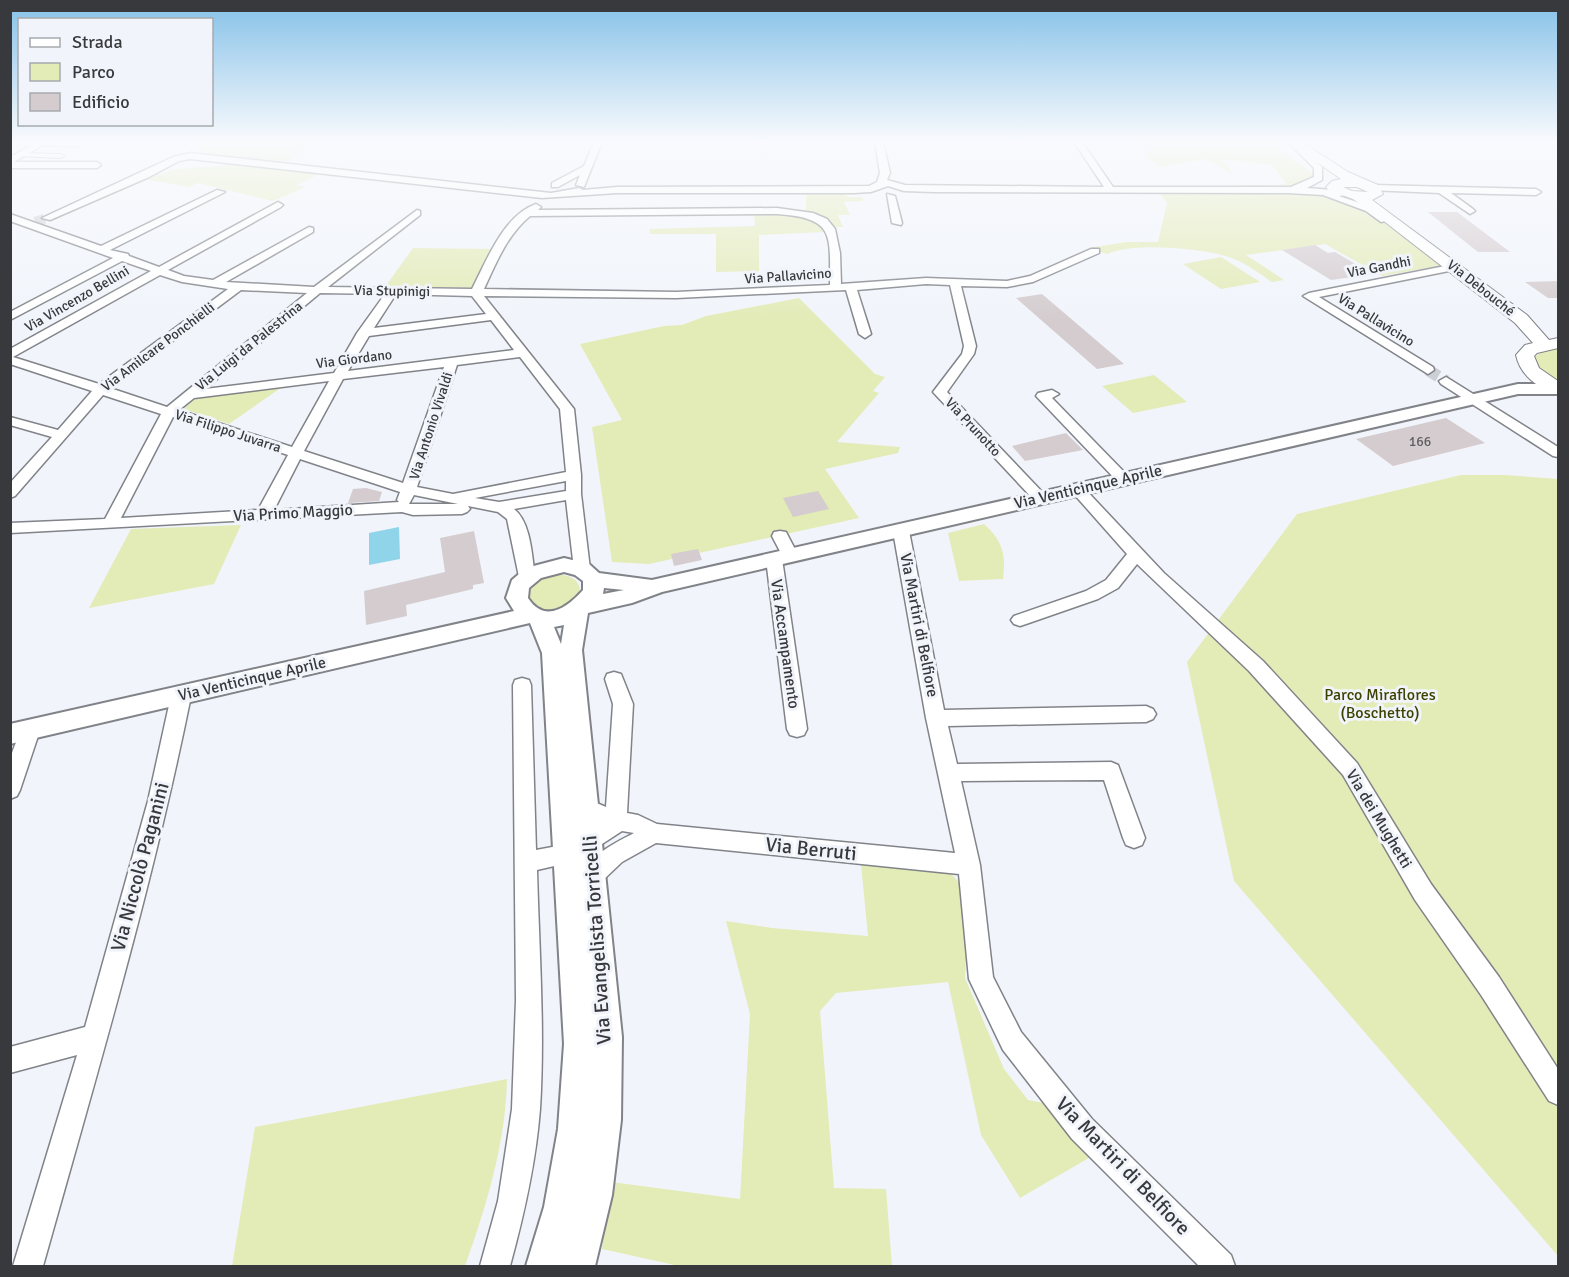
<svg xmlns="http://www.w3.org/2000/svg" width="1569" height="1277" font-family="Signika,sans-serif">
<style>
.green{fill:#e3ebb7}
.water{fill:#90d4e9}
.building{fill:#d4cccf}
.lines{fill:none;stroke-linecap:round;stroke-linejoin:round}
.minor-tunnel-far1{stroke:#cccfd5;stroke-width:10;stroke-dasharray:10 4.5;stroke-linecap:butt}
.minor-tunnel{stroke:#cccfd5;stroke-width:12;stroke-dasharray:12 6;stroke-linecap:butt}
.pedestrian-casing{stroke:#808388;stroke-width:2}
.minor-casing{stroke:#808388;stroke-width:3}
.tertiary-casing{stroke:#808388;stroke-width:4}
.secondary-casing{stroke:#808388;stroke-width:2}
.pedestrian{fill:#fff;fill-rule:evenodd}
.minor{fill:#fff;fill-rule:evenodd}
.tertiary{fill:#fff;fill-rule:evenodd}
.secondary{fill:#fff;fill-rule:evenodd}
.labels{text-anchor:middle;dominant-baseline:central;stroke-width:6;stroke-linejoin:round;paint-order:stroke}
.far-street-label{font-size:14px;fill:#38393c;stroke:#f1f5fb}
.number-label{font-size:14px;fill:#5f5e61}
.street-label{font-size:16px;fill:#38393c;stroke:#f1f5fb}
.park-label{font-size:16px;fill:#3e4200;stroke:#f1f5fb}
.near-street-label{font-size:20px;fill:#38393c;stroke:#f1f5fb}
</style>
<rect width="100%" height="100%" fill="#f1f5fb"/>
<g class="green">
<polygon points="207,142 322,142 306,142 289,162 210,157 200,151"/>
<path d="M 1148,142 L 1269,142 L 1315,175 C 1288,194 1262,188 1232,188 L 1245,185 L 1281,186 L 1281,184 L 1286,183 L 1272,165 L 1222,159 L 1234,175 L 1206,159 L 1161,167 L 1146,158 L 1150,143 Z"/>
<polygon points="231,165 266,165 324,172 296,185 305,187 273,201 198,183 189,187 143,179 176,169"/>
<path d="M 1159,191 C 1211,191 1305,183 1351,203 C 1385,217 1414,243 1443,265 L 1382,276 L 1325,244 L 1246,255 L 1284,280 L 1272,282 C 1260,274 1246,263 1232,258 C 1204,248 1133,242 1107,254 L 1089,248 L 1126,242 L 1158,242 L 1167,203 Z"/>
<polygon points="806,193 840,193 849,197 862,197 863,201 844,202 850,215 838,215 843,227 836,227 822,215 806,211"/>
<polygon points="754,214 797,214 820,221 823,232 759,235 759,271 716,272 716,234 650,234 649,229 755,226"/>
<polygon points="413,248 492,249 473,288 385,287"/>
<polygon points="1221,257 1260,282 1221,289 1183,264"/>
<polygon points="799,298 875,374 885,377 873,391 879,393 837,442 900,447 898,453 825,469 859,518 649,564 612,562 592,427 622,420 580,344 664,326 682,325 706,316"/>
<path d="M 1558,348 L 1558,382 C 1548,376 1537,371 1535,357 L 1541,352 Z"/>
<polygon points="1154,375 1187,402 1133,413 1102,386"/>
<polygon points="282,387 229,424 183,409 199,396"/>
<polygon points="1461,475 1505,475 1558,479 1558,1256 1234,881 1187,662 1297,514"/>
<path d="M 984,524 C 1003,541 1006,555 1003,579 L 959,581 L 948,533 Z"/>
<polygon points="241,525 214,584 89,608 131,529"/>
<path d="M 553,575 C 565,574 577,576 580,589 C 573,609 538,619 528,597 C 530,583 541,578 553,575 Z"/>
<polygon points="861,864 946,868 965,889 968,920 965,978 1004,1069 1028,1100 1054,1105 1094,1155 1020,1198 981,1135 948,982 836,993 820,1011 834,1188 886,1189 892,1266 679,1266 602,1249 611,1182 740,1199 750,1014 726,921 772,928 868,936"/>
<path d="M 507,1079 C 506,1142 486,1207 465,1266 L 232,1266 L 255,1127 Z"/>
</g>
<polygon class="water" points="399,527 400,559 369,565 369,533"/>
<g class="building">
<polygon points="1428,212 1457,212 1510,252 1478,252"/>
<polygon points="1315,245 1328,253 1335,252 1373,274 1331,280 1282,250"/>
<polygon points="1558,281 1558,298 1548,298 1525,282"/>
<polygon points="1042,294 1124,364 1097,369 1016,298"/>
<polygon points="1446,418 1485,443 1393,466 1356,439"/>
<polygon points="1066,433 1083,450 1025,461 1012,446"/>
<polygon points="366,488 382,492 379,501 348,503 353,489"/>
<polygon points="818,491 829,509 793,517 783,498"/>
<polygon points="474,531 484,583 473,585 473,589 406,605 407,616 366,625 364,591 445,572 440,538"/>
<polygon points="698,549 702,560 674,566 671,554"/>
</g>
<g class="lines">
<polyline class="minor-tunnel-far1" points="35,222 47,218"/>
<polyline class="minor-tunnel" points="1428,370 1446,381"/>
<defs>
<g id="pedestrian">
<polygon points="39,142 86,142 77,147 41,145"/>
<polygon points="21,153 61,154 64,156 61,158 19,156"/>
</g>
<g id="minor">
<polygon points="38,142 48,142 14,162 97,162 101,165 97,168 10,168 10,157"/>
<polygon points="594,142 602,142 584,187 576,185 580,175 558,187 552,187 552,183 584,166"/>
<polygon points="875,142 883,142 890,173 887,180 905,185 1104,187 1074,142 1082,142 1113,187 1291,187 1314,177 1314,168 1288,142 1297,142 1322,167 1322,180 1307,188 1345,191 1345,195 1339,196 1372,207 1390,220 1381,222 1366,211 1323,195 1288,193 934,192 904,191 888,186 871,192 854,193 617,193 542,198 190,159 179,161 149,177 50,220 42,218 173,157 190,153 551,193 579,188 583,190 617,187 869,186 877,182 880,173"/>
<polygon points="1373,185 1536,189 1541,192 1536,195 1451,193 1473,209 1475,211 1470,214 1439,193 1370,190 1368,188"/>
<path d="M 217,190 L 225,192 L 110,250 L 128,254 L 129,256 L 159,267 L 278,202 L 283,205 L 281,207 L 168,270 L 184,276 L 213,280 L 309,227 L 313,228 L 313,232 L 226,282 L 314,287 L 417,210 L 420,211 L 420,215 L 328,287 L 472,289 C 487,260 503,216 536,204 L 541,207 L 538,210 L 777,208 L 813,213 L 827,219 L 835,229 L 840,253 L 841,284 L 926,278 L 1007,281 L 1030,276 L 1091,249 L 1099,249 L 1099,253 L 1033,282 L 1007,287 L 961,286 L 976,346 L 974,354 L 947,392 L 1048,498 L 1045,501 L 1035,501 L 933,392 L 962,354 L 964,346 L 950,285 L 926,284 L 857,290 L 871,334 L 865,338 L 859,334 L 846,290 L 676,298 L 484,296 L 574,409 L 581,475 L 581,494 L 590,569 L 588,573 L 576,573 L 574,569 L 566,500 L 514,509 C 531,522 532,557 535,577 L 533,581 L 521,581 L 519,577 L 507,519 L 498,512 L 468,506 L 470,509 L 467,512 L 462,514 L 413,515 L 402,512 L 10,533 L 10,523 L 105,519 L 161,414 L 103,395 L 15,496 L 10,498 L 10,483 L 52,437 L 10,425 L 10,417 L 58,430 L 92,391 L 10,364 L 10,349 L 151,271 L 122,261 L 10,320 L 10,312 L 113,258 L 10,221 L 10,214 L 101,246 ZM 777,214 C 835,218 830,234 830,285 L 676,292 L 484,289 C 496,263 507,235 530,216 ZM 160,275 L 182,282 L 228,289 L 99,384 L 13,357 ZM 241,290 L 307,293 L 167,407 L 110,388 ZM 320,293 L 385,294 L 357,333 L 334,373 L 205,389 ZM 396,294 L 472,296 L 486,314 L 374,328 ZM 491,320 L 514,350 L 348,371 L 369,336 ZM 520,357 L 560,409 L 566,472 L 453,494 L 417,487 L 457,365 ZM 444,367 L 403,483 L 304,451 L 343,379 ZM 329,381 L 292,447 L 179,410 L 194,398 ZM 173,417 L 288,455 L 258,510 L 121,518 ZM 300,459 L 400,492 L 397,500 L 399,502 L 274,510 ZM 566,481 L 566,491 L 499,502 L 475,498 ZM 414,495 L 458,504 L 409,504 Z"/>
<polygon points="887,194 895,196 902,223 901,225 892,223"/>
<polygon points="1455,264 1460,267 1459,269 1319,297 1433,367 1434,370 1428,374 1303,296 1309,293"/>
<polygon points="1446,377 1558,447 1558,457 1553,456 1441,384 1439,381"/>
<polygon points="1052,390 1059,394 1052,398 1128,476 1130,479 1128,482 1118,482 1036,396 1038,393"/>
<polygon points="1078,485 1083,487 1164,573 1263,661 1357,763 1431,884 1499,977 1558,1069 1558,1105 1549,1101 1481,995 1415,900 1343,775 1249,671 1137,564 1118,588 1098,599 1026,624 1020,626 1014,624 1011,620 1014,616 1086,591 1106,580 1127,554 1073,493 1070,490 1073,487"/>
<path d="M 901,526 L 909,531 L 944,710 L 1146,706 L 1153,709 L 1156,714 L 1153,719 L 1146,722 L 948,726 L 957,764 L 1111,762 L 1118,765 L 1145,838 L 1142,845 L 1134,848 L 1126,845 L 1123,838 L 1104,780 L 961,781 L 980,865 L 993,977 L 1021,1032 L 1092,1119 L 1231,1255 L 1235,1266 L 1199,1266 L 1072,1139 L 1003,1050 L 969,979 L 959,874 L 656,843 L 622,862 L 601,882 L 593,885 L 585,882 L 582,875 C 591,854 615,843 634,833 L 622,831 L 576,861 L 537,870 C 539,949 545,1030 540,1109 C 536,1162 524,1215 510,1266 L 480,1266 L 498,1201 L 512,1109 L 516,1000 L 513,685 L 515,680 L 522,678 L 529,680 L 531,685 L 536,850 L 563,845 L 598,823 L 579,815 L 576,808 L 579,801 L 587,799 L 606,807 L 613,704 L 605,679 L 607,674 L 614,672 L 621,674 L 633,704 L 627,813 L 638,815 L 657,824 L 955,853 L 926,718 L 893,531 Z"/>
<polygon points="780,531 786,532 798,555 796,559 784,559 772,536 774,532"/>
<polygon points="774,553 780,555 782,559 807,729 804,735 797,737 790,735 787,729 766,559 768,555"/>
<path d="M 181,689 L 188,691 L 191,696 C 152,889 96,1077 43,1266 L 13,1266 L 77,1055 L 10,1073 L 10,1047 L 85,1027 L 148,801 L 171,696 L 174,691 Z"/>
<polygon points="30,722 37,724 40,730 20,790 17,796 10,799 10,758 23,724"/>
</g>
<path id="tertiary" d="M 1518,384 L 1558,384 L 1558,394 L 1518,394 L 662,592 L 632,603 L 588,613 L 582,650 L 622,1037 L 621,1120 L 612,1195 L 595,1266 L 526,1266 L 544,1207 L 558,1129 L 564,1044 L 542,653 L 530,623 L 10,744 L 10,724 L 514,611 L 506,598 L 512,580 L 526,568 L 564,558 L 589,564 L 599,573 L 652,580 ZM 564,572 L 575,575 L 583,581 L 583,590 C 568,607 545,624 528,598 L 529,588 L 541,578 ZM 604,588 L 624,590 L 603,594 ZM 564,625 L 561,644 L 554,627 Z"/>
<path id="secondary" d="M 1288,142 L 1302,142 L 1348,172 L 1378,185 L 1383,194 L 1372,200 L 1527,315 L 1549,340 L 1558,338 L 1558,348 L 1537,353 L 1534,356 L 1539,368 L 1558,381 L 1558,393 C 1539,390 1520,375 1516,355 L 1525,345 L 1533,343 L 1515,323 L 1376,215 L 1353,199 L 1328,190 L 1326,187 L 1332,181 L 1341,179 ZM 1343,187 L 1357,187 L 1368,192 L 1352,191 Z"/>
</defs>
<use href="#pedestrian" class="pedestrian-casing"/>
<use href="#minor" class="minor-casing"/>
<use href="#tertiary" class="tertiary-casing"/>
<use href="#secondary" class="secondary-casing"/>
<use href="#pedestrian" class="pedestrian"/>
<use href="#minor" class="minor"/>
<use href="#tertiary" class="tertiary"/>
<use href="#secondary" class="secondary"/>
</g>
<linearGradient id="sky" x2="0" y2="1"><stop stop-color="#85c1e8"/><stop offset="0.44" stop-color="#f9fafd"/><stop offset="1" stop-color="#f9fafd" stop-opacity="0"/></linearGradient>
<rect width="1569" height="321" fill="url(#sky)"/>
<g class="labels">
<g class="far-street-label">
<text transform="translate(1379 267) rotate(-11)">Via Gandhi</text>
<text transform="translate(788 276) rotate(-4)">Via Pallavicino</text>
<text transform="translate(1481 288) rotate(38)">Via Debouché</text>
<text transform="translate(392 291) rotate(1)">Via Stupinigi</text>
<text transform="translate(77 299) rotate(-30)">Via Vincenzo Bellini</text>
<text transform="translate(1376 320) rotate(32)">Via Pallavicino</text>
<text transform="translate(249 346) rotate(-39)">Via Luigi da Palestrina</text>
<text transform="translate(158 347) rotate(-37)">Via Amilcare Ponchielli</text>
<text transform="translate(354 359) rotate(-7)">Via Giordano</text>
<text transform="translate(431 426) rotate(-72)">Via Antonio Vivaldi</text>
<text transform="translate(973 427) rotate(47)">Via Prunotto</text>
<text transform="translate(228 431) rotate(18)">Via Filippo Juvarra</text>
</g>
<g class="number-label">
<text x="1420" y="441">166</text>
</g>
<g class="street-label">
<text transform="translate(1088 487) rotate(-13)">Via Venticinque Aprile</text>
<text transform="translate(293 513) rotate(-3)">Via Primo Maggio</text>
<text transform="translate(919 625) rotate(79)">Via Martiri di Belfiore</text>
<text transform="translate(785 644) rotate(82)">Via Accampamento</text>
<text transform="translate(252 679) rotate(-13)">Via Venticinque Aprile</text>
<text transform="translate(1379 819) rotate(59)">Via dei Mughetti</text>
</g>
<g class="park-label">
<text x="1380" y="695">Parco Miraflores<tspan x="1380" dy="18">(Boschetto)</tspan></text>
</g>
<g class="near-street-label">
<text transform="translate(811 849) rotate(6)">Via Berruti</text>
<text transform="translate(140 867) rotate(-75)">Via Niccolò Paganini</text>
<text transform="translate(597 940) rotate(-94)">Via Evangelista Torricelli</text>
<text transform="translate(1123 1166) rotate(46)">Via Martiri di Belfiore</text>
</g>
</g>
<rect width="1569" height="1277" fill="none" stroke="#38393c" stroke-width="24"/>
<rect x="18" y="18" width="195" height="108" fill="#f1f5fb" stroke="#a7aaaf" stroke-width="1.5"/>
<rect x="30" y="38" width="30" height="9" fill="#ffffff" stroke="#a7aaaf" stroke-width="1.5"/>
<text x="72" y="48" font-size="18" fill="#38393c">Strada</text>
<rect x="30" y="63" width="30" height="18" fill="#e3ebb7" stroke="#a7aaaf" stroke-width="1.5"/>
<text x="72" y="78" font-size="18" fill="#38393c">Parco</text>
<rect x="30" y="93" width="30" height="18" fill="#d4cccf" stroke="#a7aaaf" stroke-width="1.5"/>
<text x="72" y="108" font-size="18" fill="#38393c">Edificio</text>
</svg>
